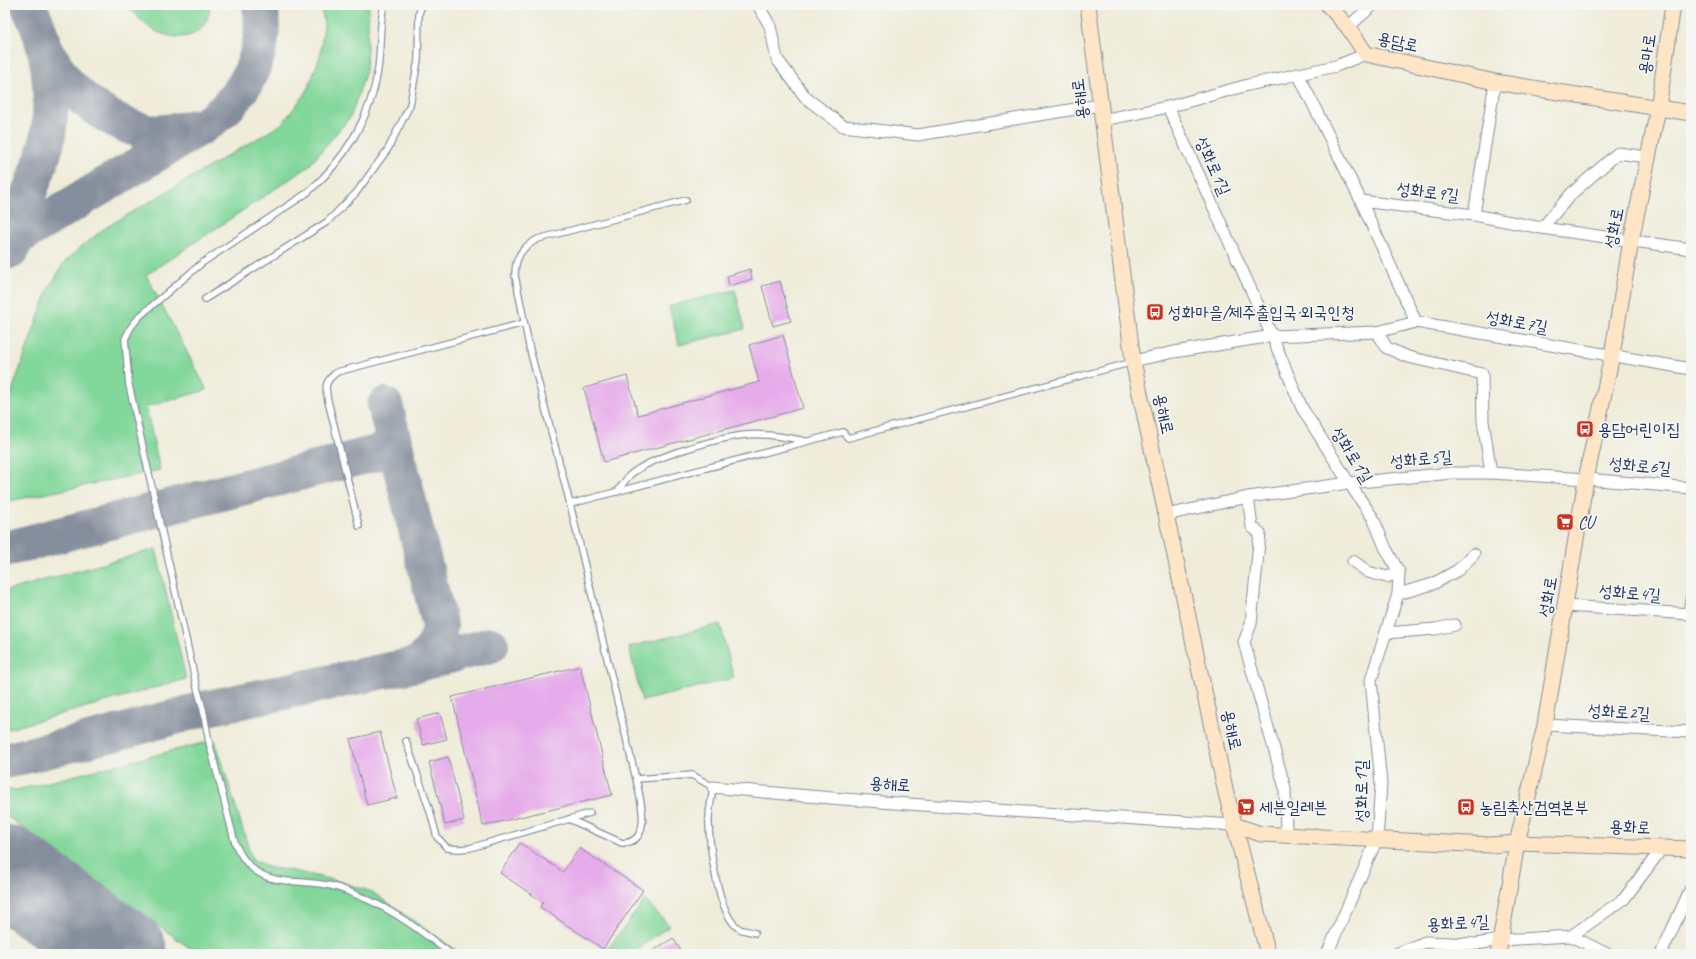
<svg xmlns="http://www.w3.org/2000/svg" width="1696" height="959" font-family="Caveat,'Poor Story',sans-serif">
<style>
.green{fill:#82d79a;stroke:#4e837c}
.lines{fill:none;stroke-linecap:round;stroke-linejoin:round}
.taxiway{stroke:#858e9c;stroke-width:36}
.runway{stroke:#858e9c;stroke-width:91}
.building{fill:#e6abea}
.lane-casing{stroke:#858e9c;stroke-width:8}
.street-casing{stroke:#858e9c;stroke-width:13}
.secondary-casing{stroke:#858e9c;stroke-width:17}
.lane{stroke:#fff;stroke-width:5.5}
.street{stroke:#fff;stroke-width:11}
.secondary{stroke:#fde5c5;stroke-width:15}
.labels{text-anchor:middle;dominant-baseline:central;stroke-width:3.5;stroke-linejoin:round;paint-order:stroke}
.street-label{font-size:17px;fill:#1b2f5e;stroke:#f6f6f2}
.poi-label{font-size:17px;fill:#1b2f5e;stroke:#f6f6f2;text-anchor:start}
</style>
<rect width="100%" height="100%" fill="#f6f6f2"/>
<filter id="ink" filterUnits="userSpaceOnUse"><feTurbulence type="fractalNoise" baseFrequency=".025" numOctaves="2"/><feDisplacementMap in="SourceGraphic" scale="8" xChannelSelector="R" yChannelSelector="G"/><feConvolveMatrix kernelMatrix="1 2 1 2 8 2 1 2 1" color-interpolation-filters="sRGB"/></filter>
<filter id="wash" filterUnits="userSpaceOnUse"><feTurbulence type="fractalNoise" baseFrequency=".012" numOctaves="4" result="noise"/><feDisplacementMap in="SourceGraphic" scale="16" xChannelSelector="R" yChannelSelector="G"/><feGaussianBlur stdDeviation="0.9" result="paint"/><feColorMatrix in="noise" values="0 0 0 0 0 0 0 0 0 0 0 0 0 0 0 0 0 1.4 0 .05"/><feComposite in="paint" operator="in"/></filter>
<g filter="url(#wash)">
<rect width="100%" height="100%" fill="#efecd9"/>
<g class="green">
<path d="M 127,5 L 210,5 C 208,39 178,44 152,29 C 142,23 134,13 127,5 Z"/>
<polygon points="321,5 369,5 366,71 351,116 308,167 146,275 207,390 146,407 160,470 5,502 5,410 48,290 63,264 81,247 105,228 282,124 307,91 320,56 324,24"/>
<polygon points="735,290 745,329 679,345 669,306"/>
<polygon points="156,549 186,679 5,730 5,591"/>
<polygon points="720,624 734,678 642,701 629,647"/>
<path d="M 215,740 L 252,859 L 271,868 L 289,870 L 334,880 L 372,892 L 461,954 L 198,954 L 8,817 C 4,808 4,799 7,790 L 17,790 Z"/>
<polygon points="645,900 670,926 630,954 600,954 610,946"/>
</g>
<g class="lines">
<g class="taxiway">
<path d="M 46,50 C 53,61 59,74 68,84 C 87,105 121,128 149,132 C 164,134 180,130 195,127"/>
<path d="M 5,245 L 203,126 C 212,120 222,113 229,105 C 253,79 267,40 260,5"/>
<path d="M 11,251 C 19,235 20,221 25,204 C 32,183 42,163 47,141 C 55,96 50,46 28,5"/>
<path d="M 385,405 L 440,626 C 438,643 430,653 418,664"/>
<polyline points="5,549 396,448"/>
<polyline points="5,761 121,732 203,709 418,664 491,645"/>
<path d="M 5,906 C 39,904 54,908 83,926"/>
</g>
<polyline class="runway" points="5,870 122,954"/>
</g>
<g id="blocks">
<g class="building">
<polygon points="750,269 752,279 729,286 727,276"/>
<polygon points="780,281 791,321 773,326 762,286"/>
<polygon points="783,335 803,408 604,462 584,388 627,376 638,415 759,382 749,345"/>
<polygon points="580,666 612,795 483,826 452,697"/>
<polygon points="440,713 447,739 423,745 416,719"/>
<polygon points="380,732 397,798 367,805 350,739"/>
<polygon points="448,757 464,820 445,825 429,762"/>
<polygon points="520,843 563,872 579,848 643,890 603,949 540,907 543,902 500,873"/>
<polygon points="673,938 683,954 648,954"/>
</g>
</g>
</g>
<g filter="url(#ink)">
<use href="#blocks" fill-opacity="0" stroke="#858e9c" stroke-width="1"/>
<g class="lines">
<defs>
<g id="lane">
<path d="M 384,5 C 379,25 381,48 378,69 C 371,118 344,161 307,193 L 202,263 L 140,316 L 131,327 L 125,339 L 129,385 L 196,684 L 203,709 L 209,742 L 235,843 C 254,889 287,878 327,885 C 340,887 352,893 364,898 C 395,911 425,934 451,954"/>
<path d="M 686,200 L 538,239 C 522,247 515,257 515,275 L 529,346 L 570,504 L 636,779 L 692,775 L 713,787 C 712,798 709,808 709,818 C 708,841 718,918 740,929 C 744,931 750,931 755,933"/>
<polyline points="205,299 327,222 356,193 388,149 410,105 418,60 419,13 422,5"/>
<path d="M 617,492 C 621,487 625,480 630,475 C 650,457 718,438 745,435 C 765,433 786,437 805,441"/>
<polyline points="570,504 843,432 848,438 1133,362"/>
<path d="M 359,526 L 328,401 C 325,386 324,382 337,372 L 524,323"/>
<polyline points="406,741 430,811 437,837 447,848 459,849 470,848 590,813"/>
<path d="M 569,819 L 622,843 C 654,843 640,798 636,779"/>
</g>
<g id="street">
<polyline points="758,5 770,26 777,59 806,98 843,126 918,135 1100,105"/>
<polyline points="1348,27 1373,5"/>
<polyline points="1298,74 1361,201 1416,322"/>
<polyline points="1168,107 1272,336 1302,408 1349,483 1373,518 1386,549 1399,572 1398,594 1371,680 1381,784 1377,839 1327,954"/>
<polyline points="1102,120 1168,107 1248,85 1336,66 1366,54"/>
<polyline points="1361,201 1474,215 1542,228 1691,249"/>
<polyline points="1474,215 1495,82"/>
<polyline points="1542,228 1571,194 1618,153 1647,157"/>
<polyline points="1377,332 1387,348 1408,357 1482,374 1483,421 1491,473"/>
<polyline points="1133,361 1174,352 1272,336 1377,332 1416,322 1691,369"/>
<polyline points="1248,497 1252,527 1260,533 1251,624 1244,642 1285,788 1286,835"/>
<polyline points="1166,515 1248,497 1349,483 1452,473 1491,473 1586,479 1691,488"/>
<polyline points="1353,561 1368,572 1387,577 1399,572"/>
<polyline points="1398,594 1433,584 1458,570 1474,554"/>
<polyline points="1566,606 1691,614"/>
<polyline points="1689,614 1691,599"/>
<polyline points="1386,633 1435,629 1455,625"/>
<polyline points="1545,725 1691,732"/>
<path d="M 713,787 C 886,805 1060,814 1234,825"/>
<polyline points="1571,936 1607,954"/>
<polyline points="1662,952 1691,888"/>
<polyline points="1396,954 1425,942 1476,944 1501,940 1571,936 1624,899 1663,847"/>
</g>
<g id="secondary">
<polyline points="1088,5 1133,361 1226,793 1268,954"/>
<polyline points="1328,5 1348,27 1366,54 1495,82 1691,113"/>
<polyline points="1234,825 1261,834 1490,845 1517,843 1691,849"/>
<polyline points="1498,954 1517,843 1545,725 1586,479 1612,355 1631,241 1658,109 1673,5"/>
</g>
</defs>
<use href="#lane" class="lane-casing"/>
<use href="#street" class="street-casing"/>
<use href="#secondary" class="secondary-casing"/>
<use href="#lane" class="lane"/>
<use href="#street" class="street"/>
<use href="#secondary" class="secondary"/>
</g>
</g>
<defs>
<symbol id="bus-square" viewBox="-11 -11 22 22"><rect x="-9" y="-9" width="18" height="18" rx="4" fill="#c8321e" stroke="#f6f6f2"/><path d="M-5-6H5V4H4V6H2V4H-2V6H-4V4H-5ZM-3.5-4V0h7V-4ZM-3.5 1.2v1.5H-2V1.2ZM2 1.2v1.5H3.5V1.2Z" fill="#fff"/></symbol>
<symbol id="supermarket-square" viewBox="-11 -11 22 22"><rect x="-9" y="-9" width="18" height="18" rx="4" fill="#c8321e" stroke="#f6f6f2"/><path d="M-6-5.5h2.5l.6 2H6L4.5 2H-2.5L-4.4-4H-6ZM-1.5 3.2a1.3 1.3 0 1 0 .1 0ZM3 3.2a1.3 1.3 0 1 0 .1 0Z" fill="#fff"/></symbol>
</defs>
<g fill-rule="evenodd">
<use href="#bus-square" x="1145" y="302" width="20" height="20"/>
<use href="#bus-square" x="1575" y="419" width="20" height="20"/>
<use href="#supermarket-square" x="1555" y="512" width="20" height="20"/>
<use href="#supermarket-square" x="1236" y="797" width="20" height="20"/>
<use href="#bus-square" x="1456" y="797" width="20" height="20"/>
</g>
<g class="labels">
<g class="street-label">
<text transform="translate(1398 42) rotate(12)">용담로</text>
<text transform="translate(1647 54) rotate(-82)">용마로</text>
<text transform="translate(1080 99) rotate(-97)">용해로</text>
<text transform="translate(1213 166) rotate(66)">성화로1길</text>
<text transform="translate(1428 192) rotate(7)">성화로9길</text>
<text transform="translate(1614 228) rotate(-79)">성화로</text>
<text transform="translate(1517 322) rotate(10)">성화로7길</text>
<text transform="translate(1164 414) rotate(78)">용해로</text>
<text transform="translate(1352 455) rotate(58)">성화로1길</text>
<text transform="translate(1421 459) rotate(-5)">성화로5길</text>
<text transform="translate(1640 466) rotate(5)">성화로6길</text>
<text transform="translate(1630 593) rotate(4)">성화로4길</text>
<text transform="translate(1548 597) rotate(-81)">성화로</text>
<text transform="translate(1619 712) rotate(3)">성화로2길</text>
<text transform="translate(1232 730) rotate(78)">용해로</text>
<text transform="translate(890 784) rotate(4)">용해로</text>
<text transform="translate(1361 791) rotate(-90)">성화로1길</text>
<text transform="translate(1630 827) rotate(2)">용화로</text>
<text transform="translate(1458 923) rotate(-3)">용화로4길</text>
</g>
<g class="poi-label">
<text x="1168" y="312">성화마을/제주출입국·외국인청</text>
<text x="1598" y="429">용담어린이집</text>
<text x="1578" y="522">CU</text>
<text x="1259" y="807">세븐일레븐</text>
<text x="1479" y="807">농림축산검역본부</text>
</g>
</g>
<rect width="1696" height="959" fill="none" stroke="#f6f6f2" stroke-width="20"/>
</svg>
